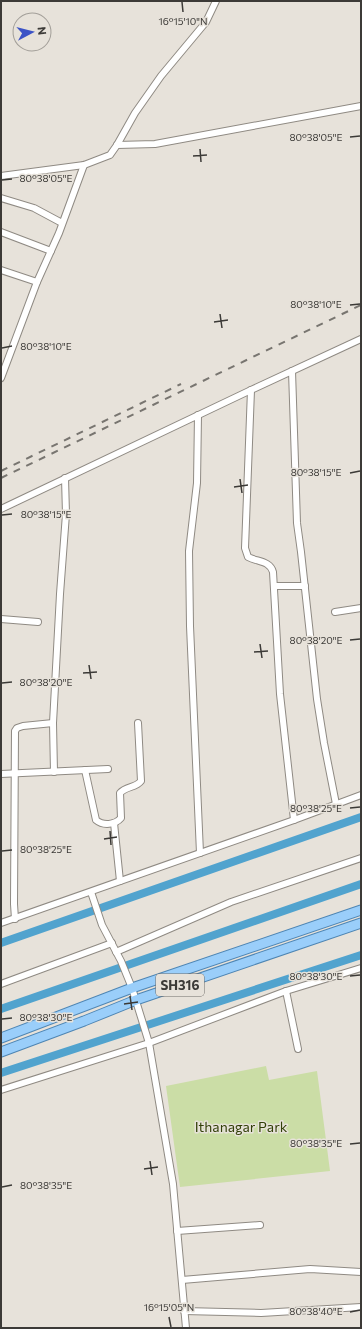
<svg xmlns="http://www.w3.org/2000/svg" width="362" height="1329" font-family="Commissioner,sans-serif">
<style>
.green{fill:#cbdda6}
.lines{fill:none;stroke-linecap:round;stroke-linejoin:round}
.canal{stroke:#51a3ce;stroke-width:8}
.street-casing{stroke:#8f8a83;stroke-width:8}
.primary-casing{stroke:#4e85b3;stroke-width:11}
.street{stroke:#fff;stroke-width:6}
.primary{stroke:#9acefa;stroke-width:9}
.rail{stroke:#787570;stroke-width:2;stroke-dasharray:7 7;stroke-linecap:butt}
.ticks{fill:none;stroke:#3c3a37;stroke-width:1.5}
.labels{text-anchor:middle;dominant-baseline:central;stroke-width:3;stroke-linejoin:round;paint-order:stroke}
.shield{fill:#e7e2da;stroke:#6f6c68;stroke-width:1}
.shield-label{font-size:13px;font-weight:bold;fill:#3c3a37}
.park-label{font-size:14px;fill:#324008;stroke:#e7e2da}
.ticks-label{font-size:10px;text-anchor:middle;fill:#3c3a37;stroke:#e7e2da;stroke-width:3;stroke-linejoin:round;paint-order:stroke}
</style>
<rect width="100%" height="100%" fill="#e7e2da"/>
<polygon class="green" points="266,1066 269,1080 317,1071 330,1171 180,1187 166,1086"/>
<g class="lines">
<g class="canal">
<polyline points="1,943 361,817"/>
<polyline points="1,1009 361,884"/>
<polyline points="1,1073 361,955"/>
</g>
<defs>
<g id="street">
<polyline points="117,145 155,144 361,106"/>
<polyline points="1,176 84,165 110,155 117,145 135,113 161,76 206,22 216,1"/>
<polyline points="1,198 34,208 62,223"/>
<polyline points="1,232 51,251"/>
<polyline points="1,270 37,282"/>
<polyline points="292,371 297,523 301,552 317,699 324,743 336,804"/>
<polyline points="1,378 37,282 59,233 84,165"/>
<path d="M 251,390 L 245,548 L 248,557 C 258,562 270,561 273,572 L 280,694 L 294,820"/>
<polyline points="198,415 197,483 189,551 190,626 200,853"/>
<polyline points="1,509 251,390 361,339"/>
<polyline points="274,586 305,586"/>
<polyline points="335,612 361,608"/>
<polyline points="1,619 38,622"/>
<path d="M 85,770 L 96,820 C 103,826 115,825 121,818 L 120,793 C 126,786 136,788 141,781 L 138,723"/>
<polyline points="54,772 53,723 60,594 66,514 65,478"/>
<polyline points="1,774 108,769"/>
<polyline points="114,823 120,881"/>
<polyline points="91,892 102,925 121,961 132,988 149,1043 173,1184 186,1328"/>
<polyline points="15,919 14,904 15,731 17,728 23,726 53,723"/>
<polyline points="1,923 294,820 361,795"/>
<polyline points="116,952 231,902 361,858"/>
<polyline points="1,984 112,943"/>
<polyline points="286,991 298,1049"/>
<polyline points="1,1090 149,1043 286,991 361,968"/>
<polyline points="177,1231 260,1225"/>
<polyline points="182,1280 310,1269 361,1272"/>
<polyline points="184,1311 261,1313 361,1307"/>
</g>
<g id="primary">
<polyline points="1,1038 132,988 361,910"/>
<polyline points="1,1052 84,1021 136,1000 361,923"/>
</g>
</defs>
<use href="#street" class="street-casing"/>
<use href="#primary" class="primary-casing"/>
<use href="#street" class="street"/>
<use href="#primary" class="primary"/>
<g class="rail">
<polyline points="1,471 181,384"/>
<polyline points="1,478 361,305"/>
</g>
</g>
<path class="ticks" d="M 182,2 L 183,12M 350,137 L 360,136M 200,149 L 201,162M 193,156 L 207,155M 2,180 L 12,179M 350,305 L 360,304M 220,314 L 222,328M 214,322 L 228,320M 2,348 L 12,346M 350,473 L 360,471M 240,479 L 242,493M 234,487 L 248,485M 2,515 L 12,514M 350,640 L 360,639M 260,644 L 262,658M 254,652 L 268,651M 89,665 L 91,679M 83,673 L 97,672M 2,683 L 12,682M 350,808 L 360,807M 110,831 L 111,845M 104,839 L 117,837M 2,851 L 12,850M 350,976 L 360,975M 130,996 L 132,1010M 124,1004 L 138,1002M 2,1019 L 12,1018M 350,1144 L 360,1143M 150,1161 L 152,1175M 144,1169 L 158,1167M 2,1187 L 12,1185M 350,1312 L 360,1310M 169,1317 L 171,1327"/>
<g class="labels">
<rect class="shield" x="156" y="974" width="48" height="22" rx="3"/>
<g class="shield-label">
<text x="180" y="985">SH316</text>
</g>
<g class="park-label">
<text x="241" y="1126">Ithanagar Park</text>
</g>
</g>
<g class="ticks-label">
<text x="183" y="25">16°15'10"N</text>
<text x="316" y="141">80°38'05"E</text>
<text x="46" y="182">80°38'05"E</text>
<text x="316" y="308">80°38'10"E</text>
<text x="46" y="350">80°38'10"E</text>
<text x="316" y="476">80°38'15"E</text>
<text x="46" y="518">80°38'15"E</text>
<text x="316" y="644">80°38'20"E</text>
<text x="46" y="686">80°38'20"E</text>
<text x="316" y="812">80°38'25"E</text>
<text x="46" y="853">80°38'25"E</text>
<text x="316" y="980">80°38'30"E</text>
<text x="46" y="1021">80°38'30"E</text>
<text x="316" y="1147">80°38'35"E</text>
<text x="46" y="1189">80°38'35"E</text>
<text x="169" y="1311">16°15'05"N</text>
<text x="316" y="1315">80°38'40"E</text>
</g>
<rect width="362" height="1329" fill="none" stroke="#3c3a37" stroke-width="4"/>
<g transform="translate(32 32) rotate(83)"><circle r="19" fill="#e7e2da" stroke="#a39f99"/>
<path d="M0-3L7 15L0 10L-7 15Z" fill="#3c53c6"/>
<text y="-6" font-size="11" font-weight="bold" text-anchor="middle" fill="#3c3a37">N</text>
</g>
</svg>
